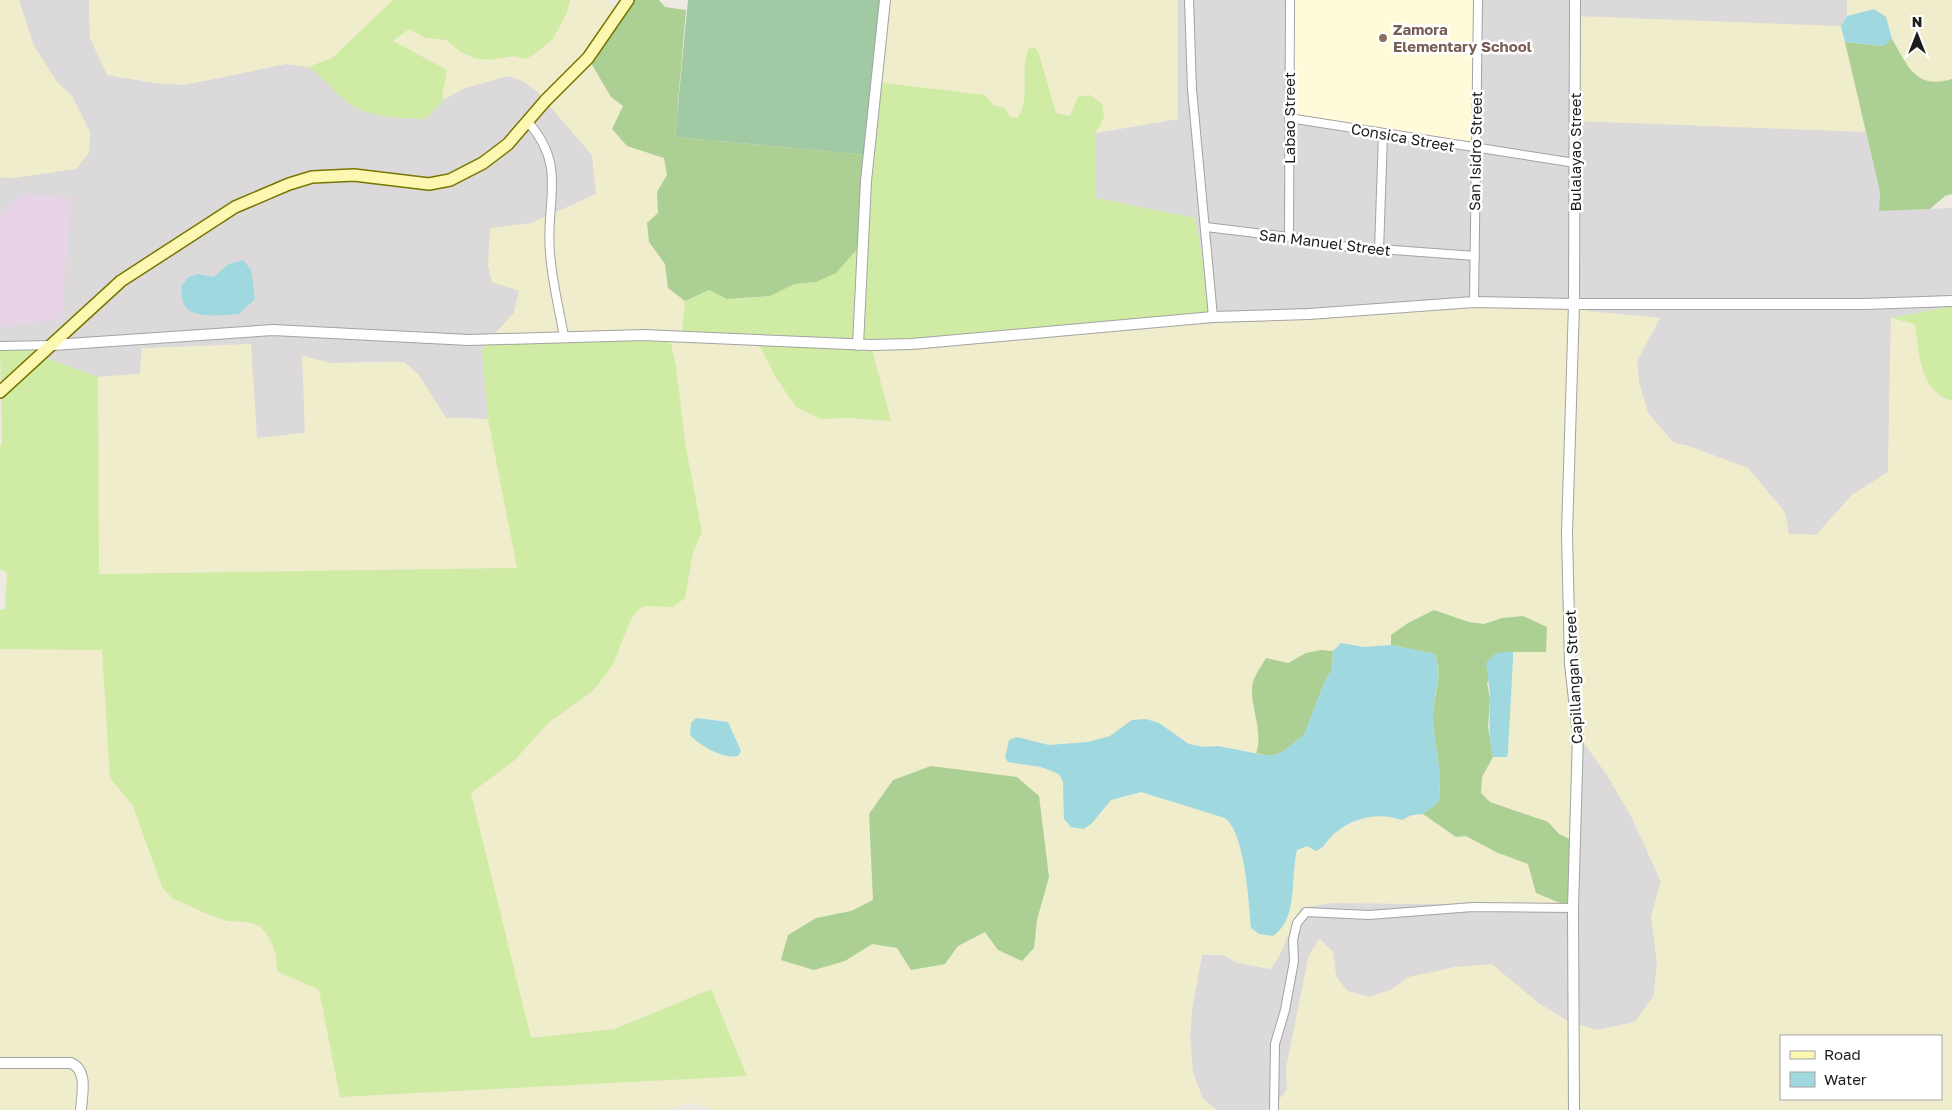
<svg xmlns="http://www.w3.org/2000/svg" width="1952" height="1110" font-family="'Golos Text',sans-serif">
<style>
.residential{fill:#dbd9d9}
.industrial{fill:#e8d3e7}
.education{fill:#fffbda}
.farmland{fill:#efedcb;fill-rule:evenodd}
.grass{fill:#d0eca4}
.forest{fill:#acd094}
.cemetery{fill:#a1c9a3}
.water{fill:#9fd8df}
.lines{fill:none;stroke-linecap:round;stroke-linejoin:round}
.minor-casing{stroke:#a3a3a3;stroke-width:10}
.tertiary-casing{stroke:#a3a3a3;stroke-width:12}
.secondary-casing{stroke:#777600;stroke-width:14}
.minor{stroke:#fff;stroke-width:8}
.tertiary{stroke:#fff;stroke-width:10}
.secondary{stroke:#fdf8b1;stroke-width:11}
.education-dot{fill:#8d6e63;stroke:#fff;stroke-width:2}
.labels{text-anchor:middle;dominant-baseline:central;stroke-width:5;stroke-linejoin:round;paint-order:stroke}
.education-label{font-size:15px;font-weight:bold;fill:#785e54;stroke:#fff;text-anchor:start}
.street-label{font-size:15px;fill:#1c1c1c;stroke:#fff}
</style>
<rect width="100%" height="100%" fill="#eee9e1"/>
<g class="residential">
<polygon points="19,0 89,0 90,38 108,75 155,83 184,85 286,64 308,67 320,74 347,102 424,119 445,99 462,89 508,76 521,80 537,91 592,155 596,194 532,223 490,229 519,291 514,313 482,349 488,419 446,418 419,375 404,362 330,363 303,356 305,433 257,438 142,348 140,374 98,377 40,356 0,346 0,177 14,178 89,153 90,132 72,96 57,82 33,44"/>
<polygon points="1178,0 1847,0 1847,16 1841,26 1880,192 1879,211 1952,208 1952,306 1891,318 1888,472 1852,495 1816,535 1789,534 1689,446 1674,443 1648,413 1639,382 1637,361 1660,318 1587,311 1573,304 1213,317 1195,218 1096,198 1095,133 1178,119"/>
<polygon points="1578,735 1607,775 1631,816 1661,882 1651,917 1657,962 1654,995 1635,1022 1597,1030 1569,1022 1537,1002 1512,981 1428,974 1409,977 1391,990 1369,997 1347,991 1336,976 1333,952 1319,939 1309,955 1286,1069 1287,1089 1274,1107 1268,1110 1217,1110 1203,1099 1193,1073 1190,1039 1192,1011 1202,955 1223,955 1238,963 1271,969 1279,956 1301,908 1331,903 1457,904"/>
</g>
<polygon class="industrial" points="22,194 71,198 62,318 0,328 0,215"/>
<polygon class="education" points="1290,0 1478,0 1475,149 1289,118"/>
<g class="farmland">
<polygon points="0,0 19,0 33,44 57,82 72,96 90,132 89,153 76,169 13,178 0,177"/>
<polygon points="89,0 393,0 332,58 308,67 286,64 184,85 155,83 107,75 90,38"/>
<path d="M 570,0 L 602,0 L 621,10 L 596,75 L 611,97 L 623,106 L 617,117 L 648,152 L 664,158 L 668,175 L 657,192 L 658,213 L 649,242 L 665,264 L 668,288 L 685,301 L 682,336 L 757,340 L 775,376 L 820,419 L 849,418 L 890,421 L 871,345 L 1474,302 L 1574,304 L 1587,311 L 1660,318 L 1637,361 L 1639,382 L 1648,413 L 1674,443 L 1689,446 L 1748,468 L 1785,512 L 1789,534 L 1816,535 L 1852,495 L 1888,472 L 1891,318 L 1915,324 L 1920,363 L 1941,398 L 1952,401 L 1952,1110 L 1268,1110 L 1274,1107 L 1287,1089 L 1286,1069 L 1309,955 L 1320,939 L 1333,952 L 1336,976 L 1347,991 L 1369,997 L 1391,990 L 1409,977 L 1455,967 L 1492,964 L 1537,1002 L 1569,1022 L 1597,1030 L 1635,1022 L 1654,995 L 1657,962 L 1651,917 L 1661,881 L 1631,816 L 1607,775 L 1579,736 L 1574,841 L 1559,834 L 1548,822 L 1490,802 L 1481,793 L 1482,777 L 1493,757 L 1506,757 L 1508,751 L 1513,652 L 1546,651 L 1502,618 L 1484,624 L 1454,618 L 1420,616 L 1392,635 L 1391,645 L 1364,647 L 1341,643 L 1333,651 L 1321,650 L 1306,653 L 1288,663 L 1255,720 L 1260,731 L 1260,745 L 1256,753 L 1218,746 L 1203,747 L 1189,744 L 1159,723 L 1132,720 L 1110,736 L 1088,742 L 1049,745 L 1017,737 L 1019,764 L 1053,770 L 1059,774 L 1063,782 L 1063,811 L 1092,823 L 1111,800 L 1142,792 L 1225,818 L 1233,824 L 1244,865 L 1251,928 L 1286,921 L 1289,911 L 1297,850 L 1307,846 L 1316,851 L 1322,849 L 1330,837 L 1344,828 L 1373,815 L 1387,815 L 1402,820 L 1412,815 L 1423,814 L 1435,824 L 1466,836 L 1496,852 L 1528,864 L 1536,893 L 1573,908 L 1457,904 L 1331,903 L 1301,908 L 1279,956 L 1271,969 L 1238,963 L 1223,955 L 1202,955 L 1191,1011 L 1190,1039 L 1193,1073 L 1203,1099 L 1217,1110 L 717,1110 L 691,1103 L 665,1110 L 0,1110 L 0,649 L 102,650 L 110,778 L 133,806 L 162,887 L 172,898 L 207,914 L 227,921 L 248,922 L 261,927 L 270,939 L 276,955 L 277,971 L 319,990 L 340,1097 L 747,1076 L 711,989 L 615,1029 L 531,1039 L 471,793 L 515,760 L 548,723 L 593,691 L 612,666 L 631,619 L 637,611 L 645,606 L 673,607 L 690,581 L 693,552 L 702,532 L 685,442 L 676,366 L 490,339 L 514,313 L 519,291 L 492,282 L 488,266 L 490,228 L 532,223 L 596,194 L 592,155 L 537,91 L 521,80 L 507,76 L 462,89 L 445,99 L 442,98 L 444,89 L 434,61 L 392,42 L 409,29 L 425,38 L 446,40 L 501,59 L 515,56 L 525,59 L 532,56 L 553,39 L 567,12 ZM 696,718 L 722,720 L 731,726 L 735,739 L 724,755 L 694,740 L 690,735 L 691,723 ZM 893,780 L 1039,796 L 1049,877 L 1037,920 L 1034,948 L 998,950 L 985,932 L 958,946 L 945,964 L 911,970 L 897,948 L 872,944 L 781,960 L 789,935 L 816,919 L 851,911 L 873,900 L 869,814 ZM 1781,1036 L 1941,1036 L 1941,1099 L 1781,1099 Z"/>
<polygon points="885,0 1178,0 1178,119 1095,133 1104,118 1056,113 1038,51 1024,76 1024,108 1018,118 1011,117 1004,108 993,105 876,82"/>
<polygon points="1847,0 1952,0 1952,79 1942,82 1925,81 1911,73 1892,39 1886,17 1874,9 1847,16"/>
<polygon points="1575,16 1841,26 1866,132 1575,121"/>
<polygon points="251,344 257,438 305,433 302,356 330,363 404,362 419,375 446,418 488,419 518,568 99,574 98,377 140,374 142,348"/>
</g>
<g class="grass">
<path d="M 393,0 L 570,0 L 567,12 L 553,39 L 532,56 L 525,59 L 515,56 L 489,60 L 474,58 L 461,52 L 446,40 L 425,38 L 409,29 L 393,41 L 447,70 L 442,97 L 445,99 L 425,119 C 399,117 367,119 346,101 C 332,90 323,76 308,67 L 332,58 Z"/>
<path d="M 1034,47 L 1038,51 L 1056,113 L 1070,116 L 1078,97 L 1090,95 L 1102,104 L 1104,118 L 1095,134 L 1096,198 L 1195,218 L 1213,317 L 871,346 L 891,421 L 849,418 L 820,419 L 796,407 L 775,376 L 757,341 L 682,336 L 685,301 L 709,290 L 727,299 L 750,298 L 770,296 L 795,284 L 816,282 L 876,82 L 985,95 L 993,105 L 1004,108 L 1011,117 L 1018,118 C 1031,96 1019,71 1029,48 Z"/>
<path d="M 1952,306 L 1952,401 C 1919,391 1919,353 1915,324 L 1891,318 Z"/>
<polygon points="669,335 676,366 685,442 702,532 693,552 685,598 673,607 645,606 637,611 631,619 612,666 593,691 548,723 515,760 471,793 531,1038 615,1029 711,989 747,1076 340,1097 319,990 277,971 276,955 270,939 261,927 248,922 227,921 207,914 172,898 162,887 133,806 110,778 102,650 0,649 0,610 5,609 7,573 0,569 0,446 2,443 0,346 53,345 40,356 98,377 99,574 517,568 488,419 482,349 490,339"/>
</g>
<g class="forest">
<polygon points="628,0 659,0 665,7 686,10 675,137 868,155 857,249 836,273 816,282 795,284 770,296 727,299 709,290 685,301 668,288 665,264 649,242 647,223 658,213 657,192 667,175 664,158 627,146 612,129 623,106 611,97 588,58"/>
<path d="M 1892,39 C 1908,66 1915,90 1952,79 L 1952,194 L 1945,196 L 1930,209 L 1879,211 L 1880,192 L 1845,42 L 1883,46 Z"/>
<path d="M 1434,610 L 1469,622 L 1484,624 L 1502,618 L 1523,616 L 1547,627 L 1546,652 L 1502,652 L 1487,683 L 1490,699 L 1488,727 L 1493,757 L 1482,777 L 1481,793 L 1490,802 L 1548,822 L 1559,834 L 1574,841 L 1573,908 L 1536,893 L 1528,864 L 1496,852 L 1466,836 L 1456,837 L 1423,814 L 1438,803 C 1444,772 1434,749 1433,719 C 1432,695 1444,681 1435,654 L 1391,645 L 1391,635 L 1408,623 Z"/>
<path d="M 1321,650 L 1333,651 L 1332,670 L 1325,681 L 1304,735 L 1281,753 L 1269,756 L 1256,753 C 1265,730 1246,700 1254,679 C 1257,672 1262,665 1266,658 L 1288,663 L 1306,653 Z"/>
<polygon points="931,766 1017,777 1039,796 1049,877 1037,920 1034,948 1022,961 998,950 985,932 958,946 945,964 911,970 897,948 872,944 845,961 814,970 781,960 788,935 816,918 851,911 873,900 869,814 893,780"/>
</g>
<polygon class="cemetery" points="688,0 886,0 868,155 675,137"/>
<g class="water">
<polygon points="1874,9 1886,17 1892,39 1883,46 1845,42 1841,26 1847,16"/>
<path d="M 243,260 L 251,270 L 255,299 L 239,314 C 221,315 182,322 182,295 C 182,292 181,289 181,287 C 182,284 187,280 188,277 L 198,274 L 214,277 L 227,265 Z"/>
<path d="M 1341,643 L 1364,647 L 1391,645 L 1435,654 C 1443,681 1432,695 1433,719 C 1434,749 1444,772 1438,803 L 1423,814 L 1412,815 L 1402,820 C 1377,811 1348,818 1330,838 C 1324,844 1324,848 1316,851 L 1307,846 L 1297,850 C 1290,877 1299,918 1273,936 L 1259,934 L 1251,928 C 1249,903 1245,833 1225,818 L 1141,792 L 1111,800 L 1092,823 L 1084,829 L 1071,827 L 1064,819 L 1063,782 L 1059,774 L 1041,767 L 1008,762 L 1005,758 L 1009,740 L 1017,737 L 1049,745 L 1088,742 L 1110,736 L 1132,720 L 1146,719 L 1159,723 L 1189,744 L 1203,747 L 1218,746 L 1269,756 L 1281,753 L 1304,735 L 1325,681 L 1332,670 L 1333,651 Z"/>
<path d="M 1502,652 L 1513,652 L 1513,659 L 1508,751 L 1507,757 L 1493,757 C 1488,737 1490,718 1490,698 C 1490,687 1487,675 1486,663 L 1495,654 Z"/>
<path d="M 696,718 L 728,722 L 741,751 L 738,756 C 723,759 700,746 690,735 L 691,723 Z"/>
</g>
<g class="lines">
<defs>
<g id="minor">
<polyline points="1189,0 1192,89 1213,317"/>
<polyline points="1289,118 1575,163"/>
<path d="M 528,122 C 568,167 545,201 550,253 C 552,281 559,309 564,336"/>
<polyline points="1206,227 1289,237 1339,246 1475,256"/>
<polyline points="1289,237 1290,0"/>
<polyline points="1379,251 1383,133"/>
<polyline points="1474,302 1478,0"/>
<polyline points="0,346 53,345"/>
<polyline points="1274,1110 1275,1044 1285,1010 1294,961 1293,940 1297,923 1306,912 1369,915 1473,907 1573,908"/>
</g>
<g id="tertiary">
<polyline points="53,345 273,330 469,340 643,335 871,345 912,344 1213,317 1309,314 1474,302 1574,304 1865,304 1952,301"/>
<polyline points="858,345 866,181 885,0"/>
<path d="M 0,1063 L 71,1063 C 88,1070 82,1094 81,1110"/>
<polyline points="1574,1110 1573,908 1578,735 1570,664 1567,533 1574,304 1575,0"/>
</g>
<polyline id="secondary" points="0,392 121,281 235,207 289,184 312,177 354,175 429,184 450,180 483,163 508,144 545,101 588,58 628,0"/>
</defs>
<use href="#minor" class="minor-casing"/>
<use href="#tertiary" class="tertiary-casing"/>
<use href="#secondary" class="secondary-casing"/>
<use href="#minor" class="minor"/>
<use href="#tertiary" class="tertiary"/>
<use href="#secondary" class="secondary"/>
</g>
<circle class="education-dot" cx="1383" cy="38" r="5"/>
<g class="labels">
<g class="education-label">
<text x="1393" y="29">Zamora<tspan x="1393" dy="17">Elementary School</tspan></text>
</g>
<g class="street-label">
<text transform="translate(1289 118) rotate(-90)">Labao Street</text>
<text transform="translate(1403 137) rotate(10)">Consica Street</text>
<text transform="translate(1475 151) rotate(-89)">San Isidro Street</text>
<text transform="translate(1575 152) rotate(-90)">Bulalayao Street</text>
<text transform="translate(1325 242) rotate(7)">San Manuel Street</text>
<text transform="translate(1573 677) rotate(-93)">Capillangan Street</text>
</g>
</g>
<rect x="1780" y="1035" width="162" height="65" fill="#ffffff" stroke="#a4a4a4"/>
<rect x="1790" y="1051" width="25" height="8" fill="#fdf8b1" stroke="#a4a4a4"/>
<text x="1824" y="1060" font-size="15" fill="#1c1c1c">Road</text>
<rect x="1790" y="1072" width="25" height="15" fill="#9fd8df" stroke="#a4a4a4"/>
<text x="1824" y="1085" font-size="15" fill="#1c1c1c">Water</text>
<g transform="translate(1917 35)" stroke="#ffffff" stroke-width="4" paint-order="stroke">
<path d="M0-4L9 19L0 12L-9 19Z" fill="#1c1c1c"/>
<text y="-8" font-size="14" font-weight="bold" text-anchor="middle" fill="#1c1c1c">N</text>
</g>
</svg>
